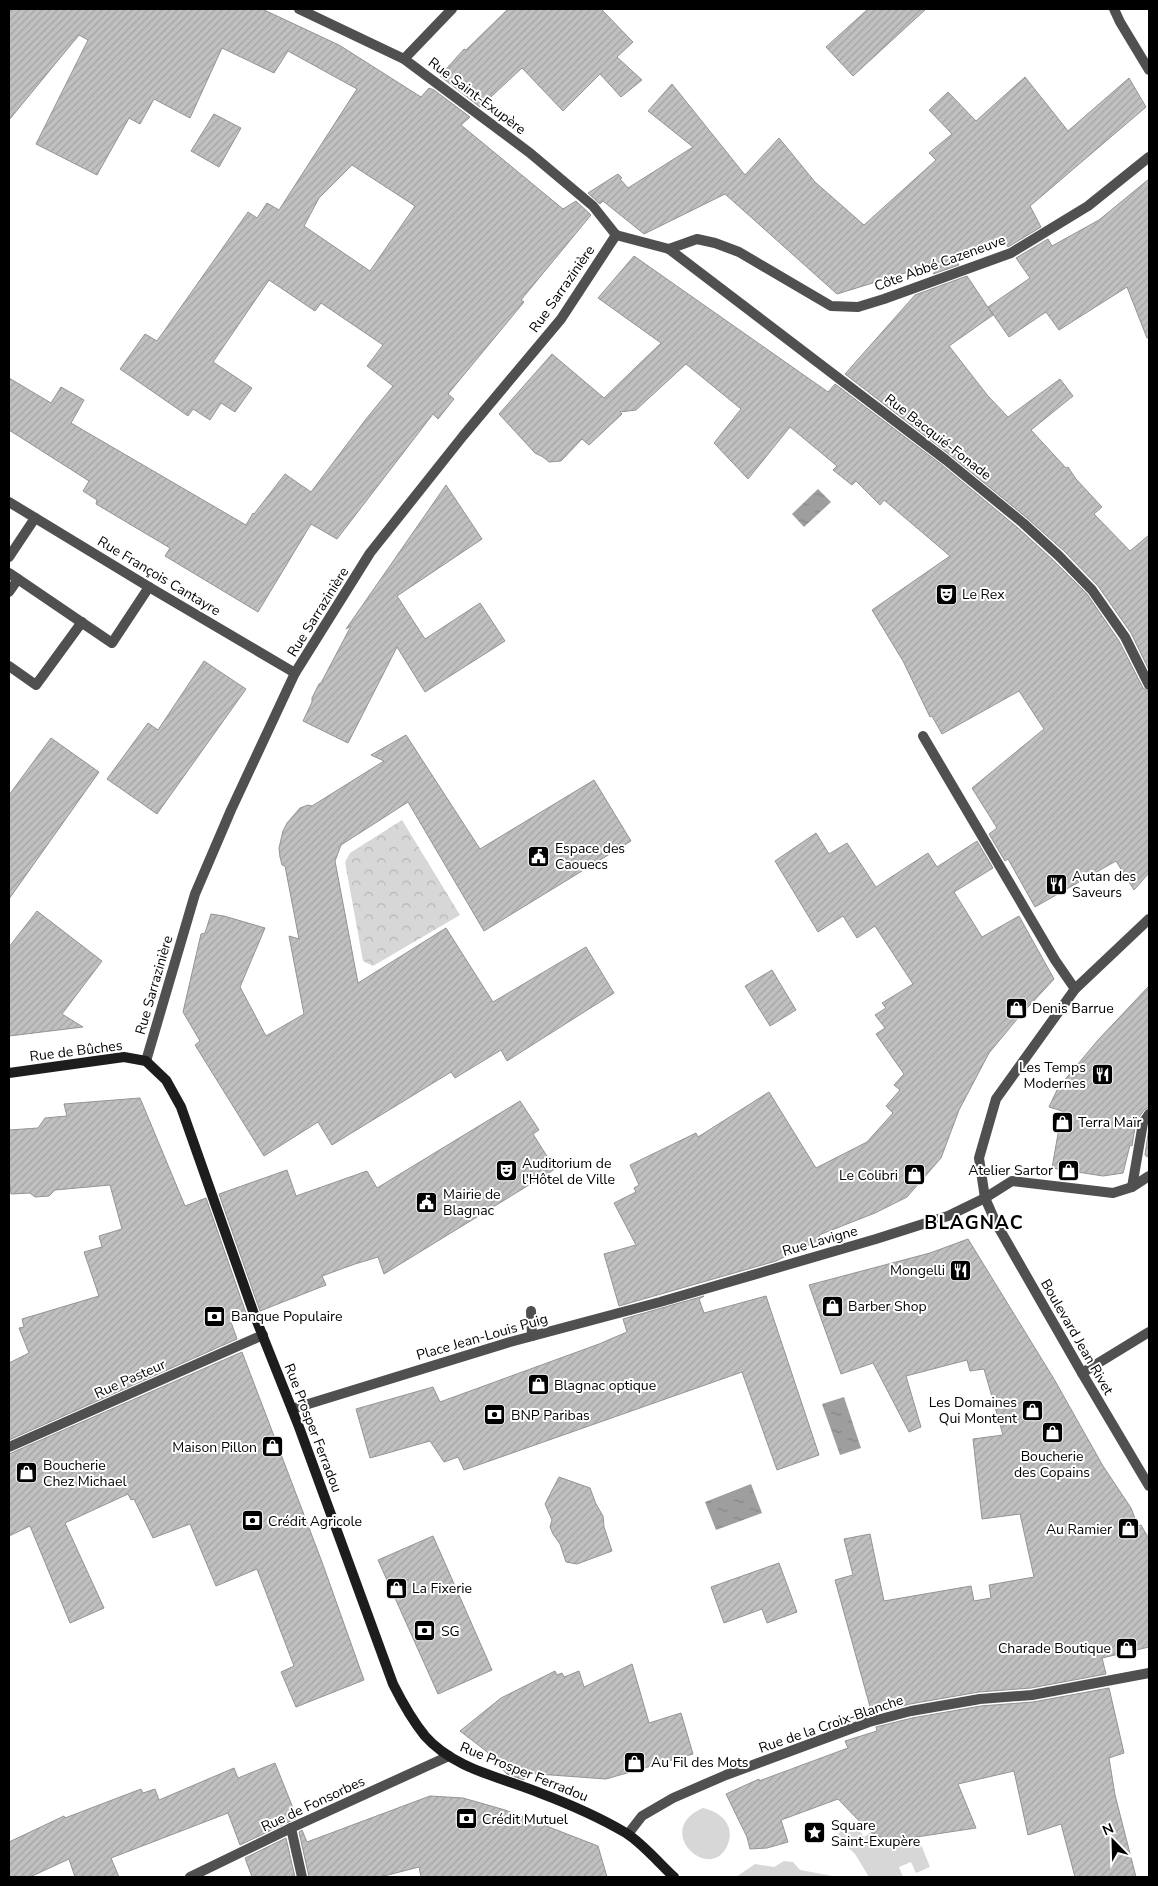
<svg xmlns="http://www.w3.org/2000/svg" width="1158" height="1886" font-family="'Nunito Sans',sans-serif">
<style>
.green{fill:#d7d7d7}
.park{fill:url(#park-crowns)}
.water{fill:url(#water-ripples)}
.building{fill:url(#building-hatch);stroke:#949494;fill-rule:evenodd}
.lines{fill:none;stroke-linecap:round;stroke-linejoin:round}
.lane{stroke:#505050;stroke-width:10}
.street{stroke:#505050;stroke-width:10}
.secondary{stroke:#1d1d1d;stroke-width:10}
.labels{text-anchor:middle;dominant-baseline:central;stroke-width:4;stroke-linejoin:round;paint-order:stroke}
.street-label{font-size:14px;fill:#000;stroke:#fff}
.poi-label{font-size:14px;fill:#000;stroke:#fff;text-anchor:start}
.district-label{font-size:19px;font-weight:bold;letter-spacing:1px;fill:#000;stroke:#fff}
</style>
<defs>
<pattern id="park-crowns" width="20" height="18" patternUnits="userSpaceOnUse" patternTransform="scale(1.25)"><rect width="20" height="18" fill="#d7d7d7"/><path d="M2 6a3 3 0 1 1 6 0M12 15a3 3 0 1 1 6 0" fill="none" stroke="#b7b7b7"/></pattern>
<pattern id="water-ripples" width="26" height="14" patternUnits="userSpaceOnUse" patternTransform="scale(1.25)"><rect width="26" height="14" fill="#9e9e9e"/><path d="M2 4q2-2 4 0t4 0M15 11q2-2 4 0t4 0" fill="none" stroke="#868686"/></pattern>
<pattern id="building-hatch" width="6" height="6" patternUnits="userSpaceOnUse" patternTransform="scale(1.25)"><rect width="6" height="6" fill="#c0c0c0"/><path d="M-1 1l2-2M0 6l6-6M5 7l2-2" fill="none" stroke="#a3a3a3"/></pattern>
</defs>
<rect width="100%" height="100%" fill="#fff"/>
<g class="green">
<path d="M 703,1808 C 720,1812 735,1824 728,1844 C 711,1886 651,1830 703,1808 Z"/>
<polygon points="854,1823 864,1837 871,1832 918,1837 930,1867 916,1873 911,1862 899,1867 903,1877 869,1877 855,1854 836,1836 843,1829"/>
<polygon points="784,1861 793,1862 800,1870 838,1877 736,1877 755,1864 774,1867"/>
</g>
<polygon class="park" points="402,820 460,915 373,966 363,961 345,862 350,853"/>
<g class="water">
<polygon points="818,489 831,502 804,527 792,514"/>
<polygon points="844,1397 861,1448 840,1455 822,1404"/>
<polygon points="751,1484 762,1513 716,1530 705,1502"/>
</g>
<g class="building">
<path d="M 9,9 L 262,9 L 339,45 L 421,97 L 429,88 L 434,90 L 470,117 L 461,125 L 563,209 L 576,201 L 591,215 L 521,300 L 524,302 L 448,394 L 454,399 L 438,419 L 433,414 L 337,539 L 311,524 L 258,612 L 165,556 L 170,548 L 96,504 L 97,500 L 83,491 L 89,481 L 9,430 L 9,378 L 51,403 L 61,387 L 84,400 L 71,423 L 246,525 L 253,513 L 254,514 L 285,474 L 311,492 L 366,419 L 393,386 L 367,366 L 383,345 L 321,303 L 315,311 L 269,280 L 213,362 L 252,388 L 235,412 L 221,403 L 210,420 L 193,409 L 188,416 L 120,369 L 145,334 L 157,341 L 248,212 L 257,218 L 267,203 L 279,210 L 357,89 L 288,51 L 274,73 L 222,48 L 190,118 L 154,99 L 140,124 L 129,118 L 97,175 L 36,144 L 88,40 L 79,35 L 9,120 ZM 352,165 L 415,206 L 370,271 L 304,226 L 319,198 Z"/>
<polygon points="508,9 601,9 633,42 617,57 642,80 621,97 600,74 563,111 522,68 480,107 440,76 464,49 466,50"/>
<polygon points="868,9 926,9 853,76 826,47"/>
<polygon points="1025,77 1068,131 1129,78 1146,107 1030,206 1041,227 1008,247 1003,239 983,249 954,258 959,265 933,274 944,261 837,294 725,194 644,234 603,201 600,204 588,193 618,174 622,178 620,179 628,188 693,147 648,111 672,84 745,175 779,138 815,182 864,225 936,160 929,153 952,134 929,110 948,92 976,121"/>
<polygon points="214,114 241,128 219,167 191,151"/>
<polygon points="1149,179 1149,338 1147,338 1127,287 1059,330 1046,312 1009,337 988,307 1030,278 1016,258 1048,239 1052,246 1099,220"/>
<polygon points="634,256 828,392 835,384 942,465 1018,528 1054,561 1087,594 1119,641 1143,688 1149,692 1149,873 1134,890 1116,861 1035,907 1008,859 1005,861 989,834 997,828 972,788 1044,729 1019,691 942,734 932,716 930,717 903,661 872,610 950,556 884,500 880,505 856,481 852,485 833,470 837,466 790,427 748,479 714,443 741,409 686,364 636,410 620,412 622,414 589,445 582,439 561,461 549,462 543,457 535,453 499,414 552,354 604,398 661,343 598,298"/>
<polygon points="967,276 993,315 949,346 988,396 1008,417 1060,379 1073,396 1031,430 1066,468 1068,467 1076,479 1102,507 1094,514 1130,551 1149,535 1149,670 1131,633 1098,586 1064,551 1027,518 950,455 845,374 915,295"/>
<polygon points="446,485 482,539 397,596 425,639 480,603 505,641 425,692 397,647 348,743 303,721 312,702 312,698 319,684 321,683 351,626 346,629"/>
<polygon points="204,661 246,689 157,814 107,779 148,723 158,730"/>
<polygon points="406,735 480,849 594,780 631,841 484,931 408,802 341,845 335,861 358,983 446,928 493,1002 586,947 614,993 507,1061 501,1050 455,1078 451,1072 332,1145 318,1122 264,1156 195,1045 200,1041 183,1012 201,934 205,933 211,914 224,916 265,928 240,987 266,1036 304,1014 289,936 299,939 285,866 282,865 280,857 279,848 283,831 287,823 300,808 308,805 312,806 384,761 371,755"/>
<polygon points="51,738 99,772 9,899 9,795"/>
<polygon points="816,833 829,854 847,843 876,887 928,853 937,867 977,841 993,868 954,892 982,937 1019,916 1054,979 1018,1018 989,1053 959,1110 941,1158 907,1197 875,1213 819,1235 821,1239 776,1261 619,1306 604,1254 636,1245 614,1203 636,1192 634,1188 639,1185 630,1165 696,1133 698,1137 769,1092 816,1168 867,1142 893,1113 886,1106 900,1090 894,1085 904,1074 876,1034 885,1028 875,1015 886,1008 882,1003 913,984 875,926 857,938 843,916 818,932 775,861"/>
<polygon points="37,911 102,961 62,1014 83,1027 9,1036 9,947"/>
<polygon points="772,970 796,1010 770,1026 745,986"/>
<polygon points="1149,986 1149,1107 1144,1110 1136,1121 1132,1146 1130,1145 1123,1173 1103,1176 1052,1168 1062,1111 1049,1107 1058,1088 1098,1040"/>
<polygon points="140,1098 185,1206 206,1198 247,1316 231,1322 237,1339 9,1440 9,1363 29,1353 19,1328 24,1327 22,1319 99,1296 84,1252 102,1247 99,1236 122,1229 110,1185 55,1190 49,1196 35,1197 30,1193 11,1194 9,1180 9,1130 38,1128 45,1118 67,1116 64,1104"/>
<polygon points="520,1101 539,1130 533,1134 555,1169 384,1274 378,1257 355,1264 322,1276 326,1285 260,1311 219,1194 287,1170 296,1196 367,1171 377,1188"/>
<polygon points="1149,1127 1149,1158 1145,1155"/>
<polygon points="968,1239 1054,1379 1103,1466 1131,1508 1138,1526 1141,1525 1149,1539 1149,1647 1102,1658 1106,1674 1031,1688 979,1692 910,1704 872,1714 835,1580 853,1575 844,1539 870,1534 884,1601 971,1586 974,1601 991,1598 989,1585 1034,1577 1020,1514 982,1519 973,1439 1003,1435 984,1369 970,1371 967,1360 906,1376 921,1427 909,1432 873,1363 841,1374 809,1285 930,1253"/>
<polygon points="704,1296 699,1299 704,1313 766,1296 819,1455 777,1470 742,1372 464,1470 458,1457 444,1462 430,1441 370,1458 356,1409 433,1387 440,1402 599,1344 627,1332 623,1319"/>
<polygon points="242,1352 322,1562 364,1680 296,1707 281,1672 294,1666 257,1569 216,1586 190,1524 153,1538 134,1499 131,1500 128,1494 65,1523 104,1608 70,1623 30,1526 9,1536 9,1454"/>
<polygon points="559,1477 590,1488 596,1504 603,1516 604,1527 612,1551 577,1564 566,1562 560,1544 553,1534 550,1527 552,1520 545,1504"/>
<polygon points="433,1536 492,1670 438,1694 378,1560"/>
<polygon points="779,1563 797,1612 767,1623 762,1609 724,1623 711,1587"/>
<polygon points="632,1664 649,1723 681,1713 693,1754 606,1779 524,1773 524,1780 507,1774 486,1751 460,1731 501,1698 555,1671 557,1675 562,1673 564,1677 579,1671 584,1687"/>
<polygon points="1109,1688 1124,1753 1109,1758 1115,1795 1136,1877 1075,1877 1061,1824 1028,1835 1014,1771 958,1784 976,1828 890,1841 874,1834 866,1828 838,1799 781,1820 788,1842 767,1848 750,1849 747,1837 726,1794 759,1779 759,1781 848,1748 845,1741 877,1731 876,1727 912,1718 981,1706 1033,1702"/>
<polygon points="275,1763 297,1818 240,1845 228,1813 111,1858 119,1877 75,1877 69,1859 30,1877 9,1877 9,1842 64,1816 65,1818 141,1789 143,1793 155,1789 159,1800 234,1768 238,1778"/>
<polygon points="430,1796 463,1798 505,1810 598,1846 607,1877 421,1877 419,1867 380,1877 309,1877 299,1832 302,1830 307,1842"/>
<polygon points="286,1838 295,1877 252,1877 245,1858"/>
</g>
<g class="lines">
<g class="lane">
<polyline points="9,557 35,518"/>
<polyline points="9,573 112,643 149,587"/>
<polyline points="9,592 18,579"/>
<polyline points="9,666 36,685 82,622"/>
<polyline points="923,736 1055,960 1075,989"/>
<polyline points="531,1311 532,1336"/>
<polyline points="291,1828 302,1877"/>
</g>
<g class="street">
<polyline points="299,9 404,59 530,153 593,206 616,235"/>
<polyline points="1114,9 1120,22 1149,70"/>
<polyline points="404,59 452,9"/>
<polyline points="616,235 669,249 697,239 715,243 739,252 831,306 858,307 884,299 1011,253 1088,206 1149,157"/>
<polyline points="669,249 946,460 1023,523 1059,556 1092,590 1125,637 1149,685"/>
<polyline points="9,502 149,587 295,673"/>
<polyline points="1149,919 1075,989 996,1099 979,1158 985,1198 996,1223 1082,1373 1149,1486"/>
<polyline points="146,1061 195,894 231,810 295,673 370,553 463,436 561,319 616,235"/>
<polyline points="1132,1187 1143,1123 1149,1114"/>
<polyline points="1082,1373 1149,1332"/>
<polyline points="292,1409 510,1342 660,1302 876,1239 948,1216 985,1198 1012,1181 1113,1193 1132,1187 1149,1176"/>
<polyline points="9,1447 263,1335"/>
<polyline points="628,1834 642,1816 673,1798 726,1775 869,1722 911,1711 980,1699 1032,1695 1149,1673"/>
<polyline points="190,1877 291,1828 449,1756"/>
</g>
<path class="secondary" d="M 9,1073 L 124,1057 L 146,1061 L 166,1080 L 181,1107 L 254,1314 L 299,1427 L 393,1684 C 402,1702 412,1720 425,1736 C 454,1769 501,1777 540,1793 C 569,1804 599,1817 626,1833 C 642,1843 660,1864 674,1877"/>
</g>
<defs>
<symbol id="theatre-square" viewBox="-11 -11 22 22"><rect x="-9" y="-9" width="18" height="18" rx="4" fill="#000" stroke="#fff"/><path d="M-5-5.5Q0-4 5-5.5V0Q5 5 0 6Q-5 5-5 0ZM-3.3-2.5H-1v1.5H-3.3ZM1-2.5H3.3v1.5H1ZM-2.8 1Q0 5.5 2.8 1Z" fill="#fff"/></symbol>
<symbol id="civic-square" viewBox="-11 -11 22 22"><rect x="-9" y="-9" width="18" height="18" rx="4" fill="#000" stroke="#fff"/><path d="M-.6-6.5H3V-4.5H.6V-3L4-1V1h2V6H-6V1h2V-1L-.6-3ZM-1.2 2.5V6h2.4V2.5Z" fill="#fff"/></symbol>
<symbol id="restaurant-square" viewBox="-11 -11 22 22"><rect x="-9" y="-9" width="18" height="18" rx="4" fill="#000" stroke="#fff"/><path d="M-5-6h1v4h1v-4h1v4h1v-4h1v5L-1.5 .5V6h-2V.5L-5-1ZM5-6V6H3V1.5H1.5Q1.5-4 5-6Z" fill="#fff"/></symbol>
<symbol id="shop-square" viewBox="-11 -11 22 22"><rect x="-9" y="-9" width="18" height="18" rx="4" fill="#000" stroke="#fff"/><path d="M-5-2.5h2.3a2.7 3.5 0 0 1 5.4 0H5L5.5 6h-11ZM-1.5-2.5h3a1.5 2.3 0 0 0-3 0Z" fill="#fff"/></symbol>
<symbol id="bank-square" viewBox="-11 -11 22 22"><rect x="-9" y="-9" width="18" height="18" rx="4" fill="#000" stroke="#fff"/><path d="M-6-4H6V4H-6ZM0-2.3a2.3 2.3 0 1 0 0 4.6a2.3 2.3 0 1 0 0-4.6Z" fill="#fff"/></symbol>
<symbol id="sight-square" viewBox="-11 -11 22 22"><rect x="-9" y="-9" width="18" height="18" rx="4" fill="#000" stroke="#fff"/><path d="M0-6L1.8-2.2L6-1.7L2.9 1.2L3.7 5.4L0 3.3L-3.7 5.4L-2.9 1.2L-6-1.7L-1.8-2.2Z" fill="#fff"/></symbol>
</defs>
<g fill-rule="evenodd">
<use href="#theatre-square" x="934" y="582" width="25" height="25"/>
<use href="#civic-square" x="526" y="844" width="25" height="25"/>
<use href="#restaurant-square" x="1044" y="872" width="25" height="25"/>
<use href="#shop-square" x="1004" y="996" width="25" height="25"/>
<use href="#restaurant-square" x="1090" y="1062" width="25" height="25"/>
<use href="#shop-square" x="1050" y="1110" width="25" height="25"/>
<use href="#shop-square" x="1056" y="1158" width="25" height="25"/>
<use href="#theatre-square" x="494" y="1158" width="25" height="25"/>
<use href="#shop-square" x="902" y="1162" width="25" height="25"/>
<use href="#civic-square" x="414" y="1190" width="25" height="25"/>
<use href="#restaurant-square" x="948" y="1258" width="25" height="25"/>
<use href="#shop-square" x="820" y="1294" width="25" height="25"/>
<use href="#bank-square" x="202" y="1304" width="25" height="25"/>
<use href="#shop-square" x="526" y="1372" width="25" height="25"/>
<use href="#shop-square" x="1020" y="1398" width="25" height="25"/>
<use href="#bank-square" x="482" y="1402" width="25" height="25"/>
<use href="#shop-square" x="1040" y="1420" width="25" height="25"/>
<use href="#shop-square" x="260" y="1434" width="25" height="25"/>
<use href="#shop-square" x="14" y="1460" width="25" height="25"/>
<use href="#bank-square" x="240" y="1508" width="25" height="25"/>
<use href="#shop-square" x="1116" y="1516" width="25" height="25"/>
<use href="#shop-square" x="384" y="1576" width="25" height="25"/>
<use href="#bank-square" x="412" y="1618" width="25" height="25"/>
<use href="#shop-square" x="1114" y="1636" width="25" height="25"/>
<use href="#shop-square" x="622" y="1750" width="25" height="25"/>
<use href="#bank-square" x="454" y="1806" width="25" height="25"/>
<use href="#sight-square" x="802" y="1820" width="25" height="25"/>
</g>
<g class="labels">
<g class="street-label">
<text transform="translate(477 96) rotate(37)">Rue Saint-Exupère</text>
<text transform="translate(940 263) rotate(-20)">Côte Abbé Cazeneuve</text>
<text transform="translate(562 289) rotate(-55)">Rue Sarrazinière</text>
<text transform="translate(938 437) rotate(38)">Rue Bacquié-Fonade</text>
<text transform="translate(159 576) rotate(31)">Rue François Cantayre</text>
<text transform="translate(318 612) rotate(-58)">Rue Sarrazinière</text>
<text transform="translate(154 985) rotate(-74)">Rue Sarrazinière</text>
<text transform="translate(76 1051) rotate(-7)">Rue de Bûches</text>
<text transform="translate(820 1241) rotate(-16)">Rue Lavigne</text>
<text transform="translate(482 1337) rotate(-16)">Place Jean-Louis Puig</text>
<text transform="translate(1077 1337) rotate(60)">Boulevard Jean Rivet</text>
<text transform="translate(130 1379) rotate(-24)">Rue Pasteur</text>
<text transform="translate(313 1428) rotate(69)">Rue Prosper Ferradou</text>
<text transform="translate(831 1724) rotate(-19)">Rue de la Croix-Blanche</text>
<text transform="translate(524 1772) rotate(22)">Rue Prosper Ferradou</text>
<text transform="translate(313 1804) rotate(-25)">Rue de Fonsorbes</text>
</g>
<g class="poi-label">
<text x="962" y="594">Le Rex</text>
<text x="555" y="848">Espace des<tspan x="555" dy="16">Caouecs</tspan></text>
<text x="1072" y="876">Autan des<tspan x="1072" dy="16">Saveurs</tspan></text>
<text x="1032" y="1008">Denis Barrue</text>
<text x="1086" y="1067" text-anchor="end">Les Temps<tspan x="1086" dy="16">Modernes</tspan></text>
<text x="1078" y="1122">Terra Maïr</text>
<text x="522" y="1163">Auditorium de<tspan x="522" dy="16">l'Hôtel de Ville</tspan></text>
<text x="1053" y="1170" text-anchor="end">Atelier Sartor</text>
<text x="898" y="1175" text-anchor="end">Le Colibri</text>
<text x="443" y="1194">Mairie de<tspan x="443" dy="16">Blagnac</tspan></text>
<text x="945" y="1270" text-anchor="end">Mongelli</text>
<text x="848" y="1306">Barber Shop</text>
<text x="231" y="1316">Banque Populaire</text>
<text x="554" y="1385">Blagnac optique</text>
<text x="1017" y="1402" text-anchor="end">Les Domaines<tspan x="1017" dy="16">Qui Montent</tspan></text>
<text x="511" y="1415">BNP Paribas</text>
<text x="257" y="1447" text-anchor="end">Maison Pillon</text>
<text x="1052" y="1456" text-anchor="middle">Boucherie<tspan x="1052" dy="16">des Copains</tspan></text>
<text x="43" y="1465">Boucherie<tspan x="43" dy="16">Chez Michael</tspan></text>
<text x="268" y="1521">Crédit Agricole</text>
<text x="1112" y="1529" text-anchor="end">Au Ramier</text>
<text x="412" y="1588">La Fixerie</text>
<text x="441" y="1631">SG</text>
<text x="1111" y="1648" text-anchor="end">Charade Boutique</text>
<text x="651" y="1762">Au Fil des Mots</text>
<text x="482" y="1819">Crédit Mutuel</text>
<text x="831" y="1825">Square<tspan x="831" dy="16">Saint-Exupère</tspan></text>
</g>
<g class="district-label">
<text x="974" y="1223">BLAGNAC</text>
</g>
</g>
<rect width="1158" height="1886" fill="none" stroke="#000000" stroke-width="20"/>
<g transform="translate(1113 1841) rotate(337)" stroke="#ffffff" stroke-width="4" paint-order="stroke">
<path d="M0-4L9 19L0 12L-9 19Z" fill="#000000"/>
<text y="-8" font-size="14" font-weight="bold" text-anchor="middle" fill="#000000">N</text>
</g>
</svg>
